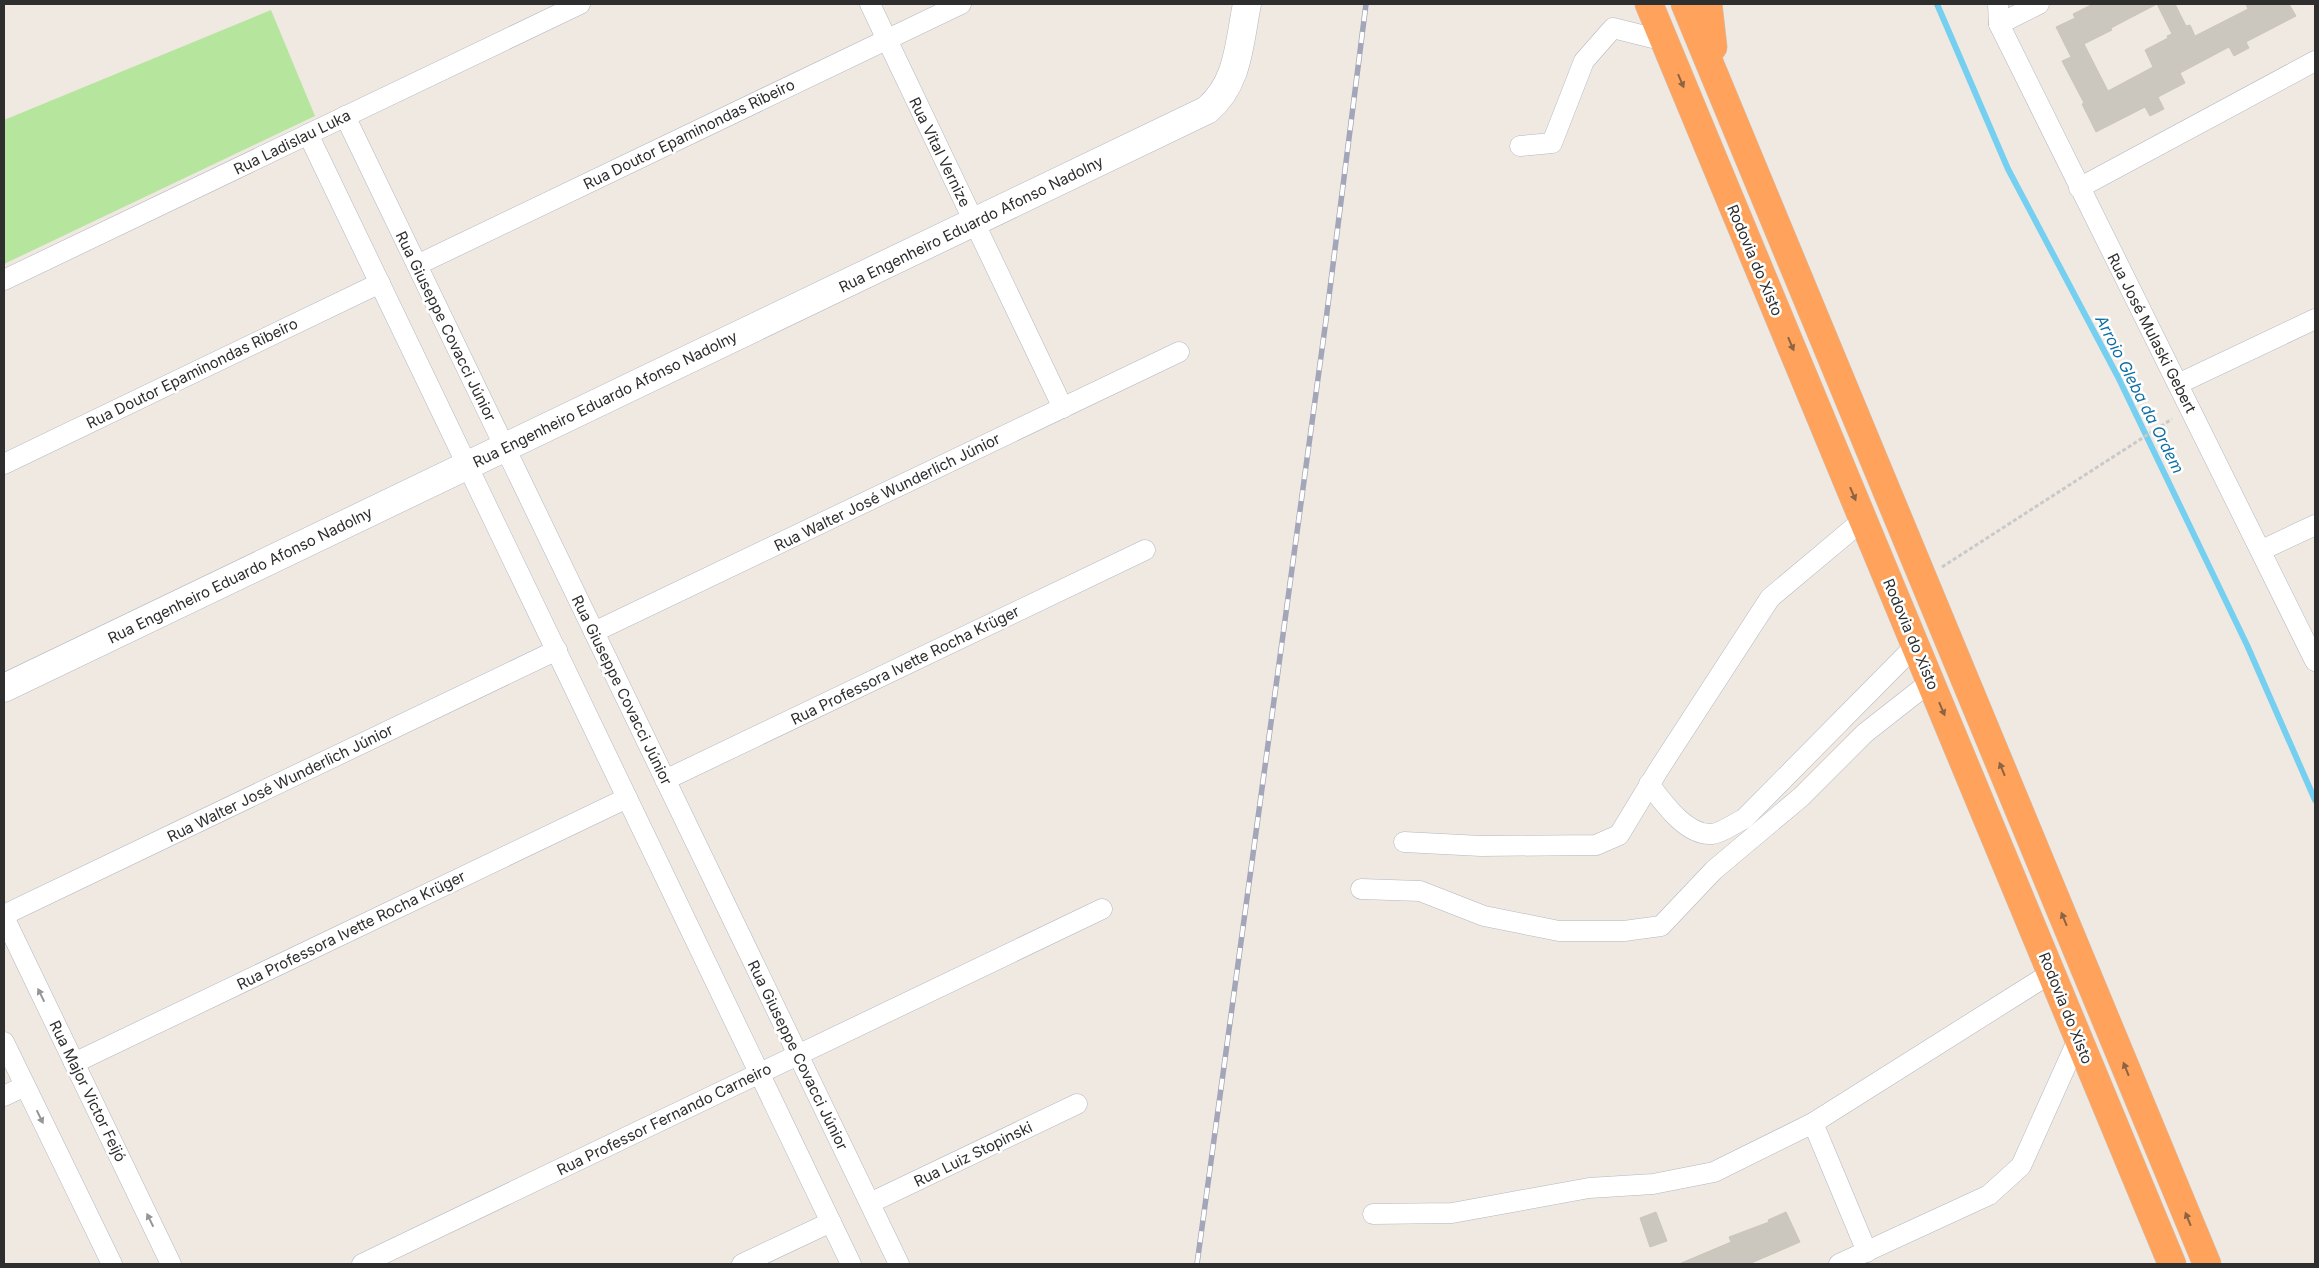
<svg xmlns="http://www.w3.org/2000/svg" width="2319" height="1268" font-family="Inter,sans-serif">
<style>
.green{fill:#b6e59e}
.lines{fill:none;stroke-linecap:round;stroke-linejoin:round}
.stream{stroke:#75cff0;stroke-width:6}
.building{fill:#cbc7bf;stroke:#cbc5ba;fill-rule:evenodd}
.street-casing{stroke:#b4b7c1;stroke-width:21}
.secondary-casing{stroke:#b4b7c1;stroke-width:29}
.highway-casing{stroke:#c9c9c9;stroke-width:29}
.path{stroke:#c9c9c9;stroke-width:3;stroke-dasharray:4 2.5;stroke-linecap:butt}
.street{stroke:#fff;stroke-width:20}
.secondary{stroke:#fff;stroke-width:28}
.highway{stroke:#ffa35c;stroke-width:28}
.rail-casing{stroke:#a3a6b8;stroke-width:5.5}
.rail{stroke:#fff;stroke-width:4;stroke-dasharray:11;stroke-linecap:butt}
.oneway{fill:#8c6343}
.oneway2{fill:#969696}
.labels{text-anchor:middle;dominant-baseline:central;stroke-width:5;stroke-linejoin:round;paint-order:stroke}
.street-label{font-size:15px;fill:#2e2e2e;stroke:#fff}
.water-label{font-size:16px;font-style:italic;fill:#0d6fa3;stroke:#fff}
</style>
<rect width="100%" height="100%" fill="#efe9e1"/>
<polygon class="green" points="271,10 315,116 4,264 4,120"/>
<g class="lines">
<polyline class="stream" points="1937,4 2008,169 2118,377 2247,645 2315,800"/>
</g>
<g class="building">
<path d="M 2093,4 L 2175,4 L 2186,26 L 2190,25 L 2195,36 L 2248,9 L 2246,4 L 2289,4 L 2296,16 L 2246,42 L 2249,48 L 2234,56 L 2229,47 L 2180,73 L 2185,83 L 2158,97 L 2164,109 L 2150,116 L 2145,107 L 2096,132 L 2082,104 L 2084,103 L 2062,61 L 2071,57 L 2056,27 L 2075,18 L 2073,14 ZM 2157,4 L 2172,34 L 2167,36 L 2168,38 L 2145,50 L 2153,67 L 2108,91 L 2084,44 L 2112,30 L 2111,28 Z"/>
<polygon points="1656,1212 1667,1241 1650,1247 1640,1218"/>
<polygon points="1786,1212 1800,1242 1749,1264 1679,1264 1731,1242 1729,1237 1769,1222 1768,1220"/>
</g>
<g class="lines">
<defs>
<g id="street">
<polyline points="870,4 1063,408"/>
<polyline points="1998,4 1999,24 2315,661"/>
<polyline points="1999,24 2039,4"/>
<polyline points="345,116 899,1264"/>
<polyline points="308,134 851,1264"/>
<polyline points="1520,146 1552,143 1584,61 1613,28 1665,41"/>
<polyline points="2079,188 2315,61"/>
<polyline points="417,265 961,4"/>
<polyline points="4,280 580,4"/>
<polyline points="2178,384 2315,319"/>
<polyline points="4,464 380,283"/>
<polyline points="2262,550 2315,525"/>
<polyline points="594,632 1179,352"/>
<polyline points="665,780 1145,550"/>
<path d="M 1649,784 C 1663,802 1686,836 1712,834 C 1722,833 1735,823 1744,819 L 1915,646"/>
<polyline points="1404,842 1481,846 1596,845 1619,835 1659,769 1770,598 1863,520"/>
<polyline points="1361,889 1420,891 1484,916 1559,931 1624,931 1661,926 1714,870 1801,797 1865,733 1930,682"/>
<polyline points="4,915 557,650"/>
<polyline points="4,917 171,1264"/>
<polyline points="4,1042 112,1264"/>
<polyline points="74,1063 627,798"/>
<polyline points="4,1096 25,1086"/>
<polyline points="1813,1123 1867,1252"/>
<polyline points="870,1203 1077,1104"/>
<polyline points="1373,1214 1452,1213 1589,1188 1653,1184 1714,1172 1813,1123 2051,973"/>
<polyline points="362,1264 1102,909"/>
<polyline points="742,1264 831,1222"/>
<polyline points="1839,1264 1989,1195 2021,1166 2078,1039"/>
</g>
<path id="secondary" d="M 4,688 L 1207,110 C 1239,83 1239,43 1247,4"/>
<g id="highway">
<polyline points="1649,4 2172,1264"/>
<polyline points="1685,4 2207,1264"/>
<polyline points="1708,4 1713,47"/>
</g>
</defs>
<use href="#street" class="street-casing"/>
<use href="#secondary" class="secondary-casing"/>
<use href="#highway" class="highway-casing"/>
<polyline class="path" points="1942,567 2172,419"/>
<use href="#street" class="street"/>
<use href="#secondary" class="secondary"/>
<use href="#highway" class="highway"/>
<defs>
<polyline id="rail" points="1197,1264 1326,320 1366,4"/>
</defs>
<use href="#rail" class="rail-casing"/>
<use href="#rail" class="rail"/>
</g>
<defs><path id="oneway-solid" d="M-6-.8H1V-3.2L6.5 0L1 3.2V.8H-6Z" transform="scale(1.25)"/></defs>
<g class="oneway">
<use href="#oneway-solid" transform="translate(1681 81) rotate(67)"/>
<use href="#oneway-solid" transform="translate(1791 344) rotate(67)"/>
<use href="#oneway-solid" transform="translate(1853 494) rotate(67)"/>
<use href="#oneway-solid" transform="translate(1942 709) rotate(67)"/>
<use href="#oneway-solid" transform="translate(2002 769) rotate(-112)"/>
<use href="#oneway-solid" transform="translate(2064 919) rotate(-112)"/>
<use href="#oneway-solid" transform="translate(2126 1069) rotate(-112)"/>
<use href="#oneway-solid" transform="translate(2188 1219) rotate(-112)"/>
</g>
<g class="oneway2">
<use href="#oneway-solid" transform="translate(41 995) rotate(-116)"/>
<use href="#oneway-solid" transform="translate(40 1117) rotate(64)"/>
<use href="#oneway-solid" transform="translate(150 1220) rotate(-116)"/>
</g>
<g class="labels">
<g class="street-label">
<text transform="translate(689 134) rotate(-26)">Rua Doutor Epaminondas Ribeiro</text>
<text transform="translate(292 142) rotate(-26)">Rua Ladislau Luka</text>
<text transform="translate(940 152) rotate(64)">Rua Vital Vernize</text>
<text transform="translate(971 224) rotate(-26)">Rua Engenheiro Eduardo Afonso Nadolny</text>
<text transform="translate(1755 260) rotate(67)">Rodovia do Xisto</text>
<text transform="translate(446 326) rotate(64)">Rua Giuseppe Covacci Júnior</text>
<text transform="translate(2152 333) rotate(63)">Rua José Mulaski Gebert</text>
<text transform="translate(192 373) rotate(-26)">Rua Doutor Epaminondas Ribeiro</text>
<text transform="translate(605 399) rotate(-26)">Rua Engenheiro Eduardo Afonso Nadolny</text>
<text transform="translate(887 492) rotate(-26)">Rua Walter José Wunderlich Júnior</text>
<text transform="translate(240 575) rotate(-26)">Rua Engenheiro Eduardo Afonso Nadolny</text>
<text transform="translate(1911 634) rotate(67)">Rodovia do Xisto</text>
<text transform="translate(905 665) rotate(-26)">Rua Professora Ivette Rocha Krüger</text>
<text transform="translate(622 690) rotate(64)">Rua Giuseppe Covacci Júnior</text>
<text transform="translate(280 783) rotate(-26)">Rua Walter José Wunderlich Júnior</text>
<text transform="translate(351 930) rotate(-26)">Rua Professora Ivette Rocha Krüger</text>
<text transform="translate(2066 1008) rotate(68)">Rodovia do Xisto</text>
<text transform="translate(798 1055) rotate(64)">Rua Giuseppe Covacci Júnior</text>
<text transform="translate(88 1091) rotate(64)">Rua Major Victor Feijó</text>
<text transform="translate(664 1119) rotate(-26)">Rua Professor Fernando Carneiro</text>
<text transform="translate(973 1154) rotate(-26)">Rua Luiz Stopinski</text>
</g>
<g class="water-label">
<text transform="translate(2140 394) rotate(63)">Arroio Gleba da Ordem</text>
</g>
</g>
<rect width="2319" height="1268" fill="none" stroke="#2e2e2e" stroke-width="10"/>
</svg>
